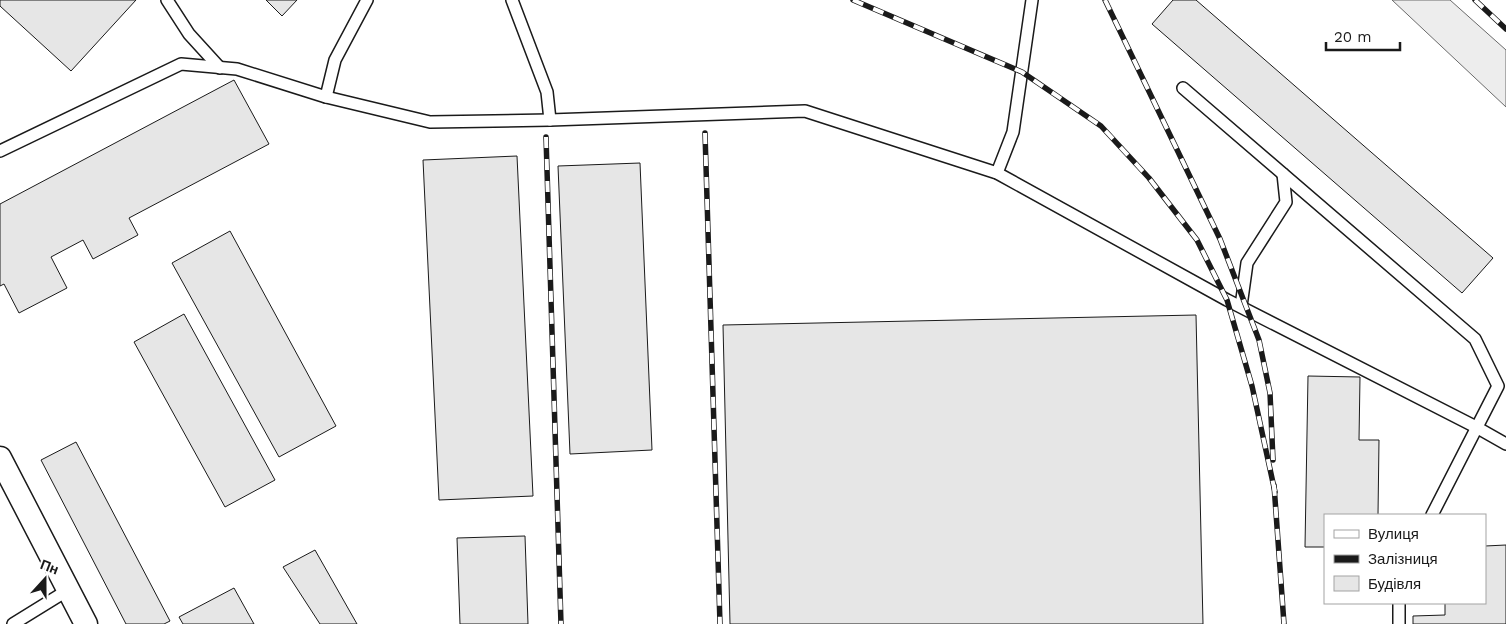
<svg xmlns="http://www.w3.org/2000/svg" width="1506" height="624" font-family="'Work Sans',sans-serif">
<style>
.built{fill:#ededed;stroke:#6a6a6a}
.building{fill:#e6e6e6;stroke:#1a1a1a}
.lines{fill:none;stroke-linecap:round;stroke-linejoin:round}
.lane-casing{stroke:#1a1a1a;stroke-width:14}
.street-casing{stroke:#1a1a1a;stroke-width:25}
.lane{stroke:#fff;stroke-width:11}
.street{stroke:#fff;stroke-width:22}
.rail-casing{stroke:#1a1a1a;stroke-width:5.5}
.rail{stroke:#fff;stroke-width:4;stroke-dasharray:11;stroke-linecap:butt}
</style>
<rect width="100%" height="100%" fill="#fff"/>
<polygon class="built" points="1392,0 1450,0 1506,50 1506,107"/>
<g class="building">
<polygon points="0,0 136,0 71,71 0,6"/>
<polygon points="266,0 297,0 282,16"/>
<polygon points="1173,0 1196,0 1493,258 1462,293 1152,24"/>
<polygon points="234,80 269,144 129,218 138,235 93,259 83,240 51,257 67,288 19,313 4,284 0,286 0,204"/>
<polygon points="517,156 533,496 439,500 423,160"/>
<polygon points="640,163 652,450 570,454 558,166"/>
<polygon points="230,231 336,426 279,457 172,263"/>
<polygon points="184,314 275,480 225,507 134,342"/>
<polygon points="1196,315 1203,624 730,624 723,325"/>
<polygon points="1308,376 1360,377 1359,440 1379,440 1378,515 1325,515 1325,547 1305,547"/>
<polygon points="76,442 170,621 164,624 126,624 41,460"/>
<polygon points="525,536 528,624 460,624 457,538"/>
<polygon points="1506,545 1506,624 1413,624 1413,616 1445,615 1445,603 1485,603 1485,546"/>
<polygon points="315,550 357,624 320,624 283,567"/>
<polygon points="234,588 254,624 183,624 179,617"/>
</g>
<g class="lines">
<defs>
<g id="lane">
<polyline points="167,0 189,34 220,68"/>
<polyline points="512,0 547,92 550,120"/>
<polyline points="1183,88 1475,339 1498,386 1432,515"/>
<polyline points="326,97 335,60 367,0"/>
<polyline points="0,151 181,64 237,69 326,97 430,122 550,120 805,111 997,173 1227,300 1476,427 1506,444"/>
<polyline points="997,173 1013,132 1032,0"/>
<polyline points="1241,306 1247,263 1286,202 1283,174"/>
<polyline points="13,624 68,590"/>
<polyline points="1399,624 1399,603"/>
</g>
<polyline id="street" points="0,458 86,624"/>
</defs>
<use href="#lane" class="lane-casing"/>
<use href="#street" class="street-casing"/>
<use href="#lane" class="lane"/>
<use href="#street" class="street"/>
<defs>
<g id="rail">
<polyline points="853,0 1022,72 1101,126 1149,178 1197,240 1227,300 1252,386 1275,492"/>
<polyline points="1105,0 1220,239 1259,340 1270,393 1273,460"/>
<polyline points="1475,0 1506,29"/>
<polyline points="705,133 720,624"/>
<polyline points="546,137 561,624"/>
<polyline points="1274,485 1284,624"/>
</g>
</defs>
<use href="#rail" class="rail-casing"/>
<use href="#rail" class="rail"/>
</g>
<rect x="1324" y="514" width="162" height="90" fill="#ffffff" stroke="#a3a3a3"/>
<rect x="1334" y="530" width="25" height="8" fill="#ffffff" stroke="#a3a3a3"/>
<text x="1368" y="539" font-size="15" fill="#1a1a1a">Вулиця</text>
<rect x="1334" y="555" width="25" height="8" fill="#1a1a1a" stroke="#a3a3a3"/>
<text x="1368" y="564" font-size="15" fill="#1a1a1a">Залізниця</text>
<rect x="1334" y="576" width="25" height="15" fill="#e6e6e6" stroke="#a3a3a3"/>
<text x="1368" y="589" font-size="15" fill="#1a1a1a">Будівля</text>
<g transform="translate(45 579) rotate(21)" stroke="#ffffff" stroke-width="4" paint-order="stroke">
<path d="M0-4L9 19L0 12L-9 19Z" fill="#1a1a1a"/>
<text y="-8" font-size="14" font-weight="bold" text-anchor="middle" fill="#1a1a1a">Пн</text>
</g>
<path d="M1326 42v8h74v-8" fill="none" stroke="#1a1a1a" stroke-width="2.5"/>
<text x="1334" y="42" font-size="15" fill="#1a1a1a" stroke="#ffffff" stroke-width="4" paint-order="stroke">20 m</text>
</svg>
